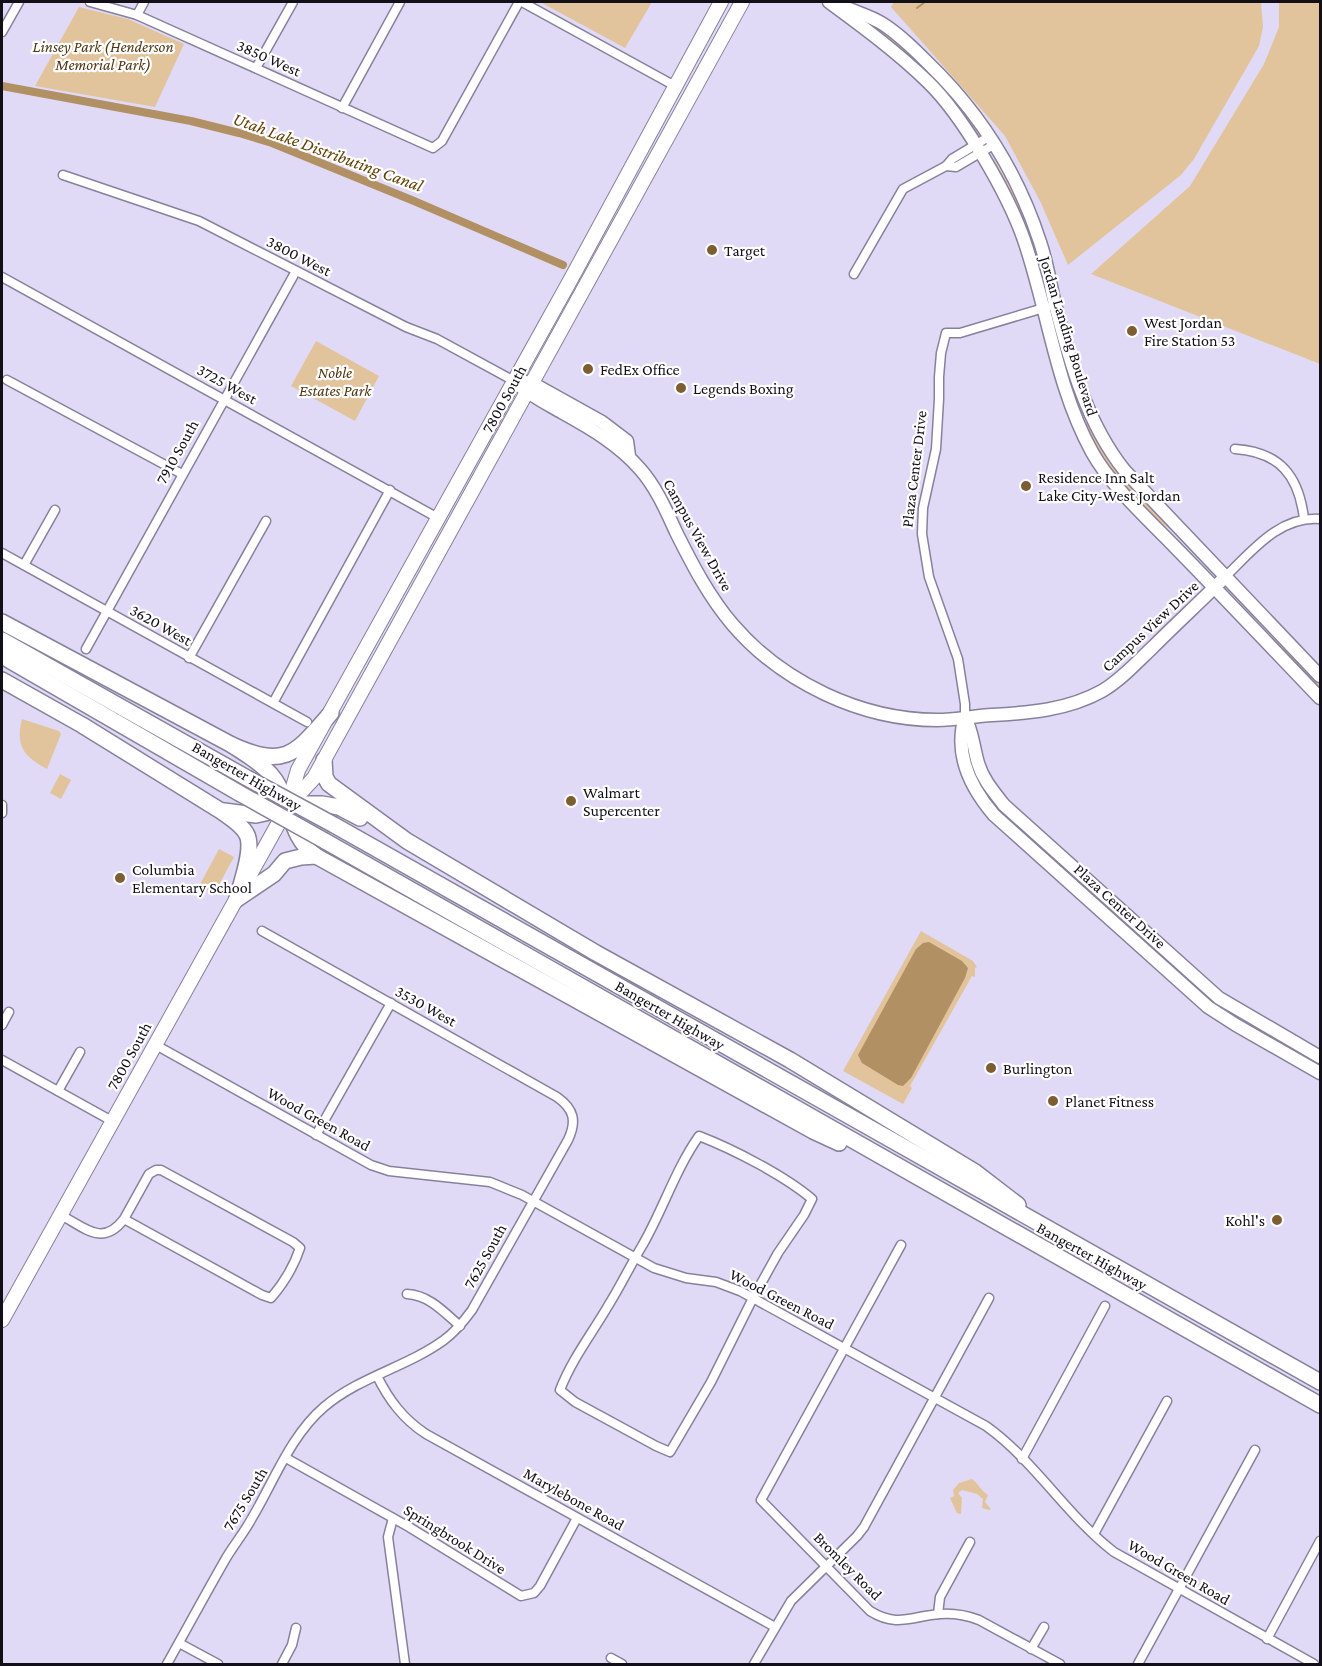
<svg xmlns="http://www.w3.org/2000/svg" width="1322" height="1666" font-family="'Crimson Pro',serif">
<style>
.green{fill:#e2c49c}
.water{fill:#b19063}
.lines{fill:none;stroke-linecap:round;stroke-linejoin:round}
.stream{stroke:#b19063;stroke-width:2}
.canal{stroke:#b19063;stroke-width:8}
.street-casing{stroke:#88819b;stroke-width:11}
.secondary-casing{stroke:#88819b;stroke-width:15}
.primary-casing{stroke:#88819b;stroke-width:16}
.highway-casing{stroke:#88819b;stroke-width:18}
.street{stroke:#fff;stroke-width:8}
.secondary{stroke:#fff;stroke-width:12}
.primary{stroke:#fff;stroke-width:14}
.highway{stroke:#fff;stroke-width:15}
.highway-bridge-casing{stroke:#88819b;stroke-width:18;stroke-linecap:butt}
.highway-bridge{stroke:#fff;stroke-width:15}
.poi-dot{fill:#7d5e33;stroke:#fff;stroke-width:2}
.labels{text-anchor:middle;dominant-baseline:central;stroke-width:4.5;stroke-linejoin:round;paint-order:stroke}
.park-label{font-size:16px;font-style:italic;fill:#4f3612;stroke:#fff}
.street-label{font-size:16px;fill:#120f19;stroke:#fff}
.poi-label{font-size:16px;fill:#120f19;stroke:#fff;text-anchor:start}
.water-label{font-size:18px;font-style:italic;fill:#614005;stroke:#fff}
</style>
<rect width="100%" height="100%" fill="#e1daf7"/>
<g class="green">
<polygon points="540,2 652,2 625,48"/>
<polygon points="894,2 1261,2 1263,27 1259,46 1194,159 1181,175 1068,265 1040,201 1005,136 891,7"/>
<polygon points="1279,2 1320,2 1320,364 1091,274 1190,186 1264,64 1279,27"/>
<polygon points="79,7 128,19 184,44 155,107 35,86"/>
<path d="M 860,19 C 914,47 940,81 978,126 L 981,137 L 978,137 L 965,118 Z"/>
<polygon points="994,159 1027,218 1032,232 1046,287 1032,238 993,161"/>
<polygon points="316,341 379,376 355,421 291,386"/>
<polygon points="1085,422 1088,423 1099,443 1117,469 1211,568 1209,569 1173,531 1160,522 1122,485 1105,465 1083,424"/>
<polygon points="1231,595 1268,634 1291,652 1320,683 1320,692 1229,597"/>
<path d="M 22,719 L 59,731 L 61,734 L 47,769 C 24,757 15,746 22,719 Z"/>
<polygon points="60,774 71,780 61,799 50,793"/>
<polygon points="219,849 234,857 214,894 199,886"/>
<polygon points="921,931 973,961 977,967 975,968 975,977 972,976 910,1086 912,1088 903,1104 843,1071"/>
<path d="M 972,1479 C 979,1484 981,1491 988,1495 L 985,1502 L 991,1509 L 989,1510 L 982,1508 L 983,1499 L 977,1494 L 962,1490 L 958,1493 L 962,1498 L 961,1514 L 957,1513 L 950,1498 L 954,1496 L 953,1490 L 959,1483 Z"/>
</g>
<polygon class="water" points="929,942 962,961 968,968 965,978 911,1078 903,1086 898,1085 862,1063 858,1055 916,949 923,943"/>
<g class="lines">
<polyline class="stream" points="917,8 925,2"/>
<polyline class="canal" points="2,86 191,121 239,133 272,143 414,201 563,265"/>
<defs>
<g id="street">
<polyline points="90,2 137,15 433,148 442,141 519,2"/>
<polyline points="522,2 675,86"/>
<polyline points="137,15 144,2"/>
<polyline points="2,32 19,2"/>
<polyline points="256,68 293,2"/>
<polyline points="342,108 400,2"/>
<polyline points="946,166 956,167 995,144"/>
<polyline points="63,175 199,221 406,327 437,339 514,381"/>
<polyline points="854,274 903,189 946,166 952,159 990,136"/>
<polyline points="2,277 438,518"/>
<polyline points="7,380 182,474"/>
<path d="M 1235,449 C 1280,452 1299,476 1304,519"/>
<polyline points="2,553 307,722"/>
<polyline points="24,565 55,510"/>
<path d="M 1225,577 C 1252,551 1279,516 1320,519"/>
<polyline points="86,649 296,271"/>
<polyline points="189,658 266,521"/>
<polyline points="273,703 390,490"/>
<polyline points="965,717 965,704 958,659 929,577 922,534 923,508 936,449 939,399 939,377 941,353 946,333 960,333 1047,307"/>
<polyline points="2,805 2,813"/>
<polyline points="2,1025 9,1012"/>
<path d="M 154,1044 L 371,1165 L 389,1171 L 490,1182 L 522,1195 L 654,1268 L 686,1278 L 716,1282 L 740,1291 L 986,1426 C 1035,1461 1066,1515 1114,1552 L 1314,1664"/>
<polyline points="2,1060 112,1121"/>
<polyline points="58,1091 80,1052"/>
<polyline points="316,1135 391,1003"/>
<path d="M 699,1136 C 733,1149 785,1176 812,1199 L 804,1215 L 778,1253 L 753,1298 L 711,1382 L 670,1452 L 656,1446 L 575,1402 L 560,1390 C 572,1359 591,1335 608,1306 C 620,1287 630,1266 642,1246 C 663,1210 675,1170 699,1136 Z"/>
<path d="M 61,1215 C 85,1228 103,1247 124,1219 L 149,1174 L 156,1170 L 161,1170 L 293,1242 L 300,1248 C 294,1266 283,1284 271,1298 L 262,1295 L 124,1219"/>
<path d="M 901,1245 L 761,1500 L 870,1611 C 897,1628 912,1616 940,1614 C 954,1613 966,1615 979,1620 L 1060,1664"/>
<path d="M 407,1294 C 429,1295 444,1312 460,1326"/>
<path d="M 377,1376 C 389,1400 403,1419 426,1434 L 775,1627"/>
<polyline points="286,1458 409,1527 521,1596 534,1593 540,1586 577,1518"/>
<polyline points="1022,1459 1105,1306"/>
<polyline points="393,1518 388,1537 405,1664"/>
<polyline points="1094,1534 1167,1401"/>
<polyline points="938,1614 940,1597 970,1542"/>
<polyline points="1267,1639 1320,1541"/>
<polyline points="179,1643 218,1664"/>
<polyline points="1031,1649 1044,1627"/>
<polyline points="611,1658 622,1664"/>
<path d="M 167,1664 C 186,1630 205,1595 225,1560 C 233,1546 244,1533 252,1518 C 274,1481 291,1435 324,1407 C 359,1377 407,1367 444,1340 C 455,1332 464,1321 472,1310 L 568,1140 C 577,1121 574,1109 557,1097 L 262,931"/>
<polyline points="282,1664 292,1645 296,1628"/>
<polyline points="754,1664 791,1601 857,1536 864,1527 989,1298"/>
<polyline points="1138,1664 1255,1450"/>
</g>
<g id="secondary">
<path d="M 829,2 C 863,27 897,52 928,82 C 963,116 1008,194 1024,240 C 1048,310 1056,387 1092,452 C 1110,485 1149,520 1175,547 C 1224,597 1272,648 1320,698"/>
<path d="M 842,6 C 855,12 871,16 883,24 C 900,35 914,49 928,63 C 980,113 1018,174 1040,242 C 1047,262 1050,284 1055,304 C 1070,362 1087,424 1125,471 L 1320,676"/>
<path d="M 514,381 C 529,395 546,403 563,413 C 592,429 619,445 640,469 C 656,487 666,510 676,532 C 692,564 709,597 733,625 C 782,682 861,720 937,720 C 955,720 974,716 992,715 C 1029,713 1068,710 1102,691 C 1121,680 1137,662 1153,647 C 1177,623 1201,601 1225,577"/>
<polyline points="525,382 532,383 602,422 627,441 629,456"/>
<path d="M 965,717 C 954,753 970,787 994,815 L 1208,1007 L 1236,1025 L 1320,1073"/>
<path d="M 965,717 C 973,733 973,746 978,763 C 983,780 994,792 1004,805 L 1219,998 L 1320,1057"/>
</g>
<g id="primary">
<polyline points="290,804 314,778 742,2"/>
<polyline points="2,1320 287,808 298,770 571,279 721,2"/>
</g>
<g id="highway">
<path d="M 2,622 L 232,745 C 286,769 295,754 331,713"/>
<polyline points="2,640 247,778"/>
<polyline points="2,656 239,793"/>
<path d="M 2,680 L 82,725 L 221,811 C 229,817 241,824 246,833 C 255,847 241,883 237,899"/>
<path d="M 232,745 C 247,755 265,765 275,780 C 292,805 289,837 316,856 L 813,1131 L 839,1143"/>
<polyline points="324,760 325,777 329,784 407,841 596,953 790,1060 975,1172 1018,1205"/>
<polyline points="224,811 256,815 306,804 322,804 339,807 360,818"/>
<polyline points="334,825 1320,1382"/>
<path d="M 325,841 C 658,1027 987,1219 1320,1405"/>
<polyline points="237,899 274,874 285,861 301,857 316,856"/>
</g>
</defs>
<use href="#street" class="street-casing"/>
<use href="#secondary" class="secondary-casing"/>
<use href="#primary" class="primary-casing"/>
<use href="#highway" class="highway-casing"/>
<use href="#street" class="street"/>
<use href="#secondary" class="secondary"/>
<use href="#primary" class="primary"/>
<use href="#highway" class="highway"/>
<defs>
<g id="highway-bridge">
<polyline points="247,778 334,825"/>
<polyline points="239,793 325,841"/>
</g>
</defs>
<use href="#highway-bridge" class="highway-bridge-casing"/>
<use href="#highway-bridge" class="highway-bridge"/>
</g>
<g class="poi-dot">
<circle cx="712" cy="250" r="6"/>
<circle cx="1132" cy="331" r="6"/>
<circle cx="588" cy="369" r="6"/>
<circle cx="681" cy="388" r="6"/>
<circle cx="1026" cy="486" r="6"/>
<circle cx="571" cy="801" r="6"/>
<circle cx="120" cy="878" r="6"/>
<circle cx="991" cy="1068" r="6"/>
<circle cx="1053" cy="1101" r="6"/>
<circle cx="1277" cy="1220" r="6"/>
</g>
<g class="labels">
<g class="park-label">
<text x="103" y="46">Linsey Park (Henderson<tspan x="103" dy="18">Memorial Park)</tspan></text>
<text x="335" y="372">Noble<tspan x="335" dy="18">Estates Park</tspan></text>
</g>
<g class="street-label">
<text transform="translate(269 58) rotate(24)">3850 West</text>
<text transform="translate(299 256) rotate(27)">3800 West</text>
<text transform="translate(1069 336) rotate(73)">Jordan Landing Boulevard</text>
<text transform="translate(227 384) rotate(29)">3725 West</text>
<text transform="translate(504 399) rotate(-61)">7800 South</text>
<text transform="translate(177 452) rotate(-61)">7910 South</text>
<text transform="translate(914 469) rotate(-83)">Plaza Center Drive</text>
<text transform="translate(698 535) rotate(61)">Campus View Drive</text>
<text transform="translate(161 625) rotate(29)">3620 West</text>
<text transform="translate(1150 626) rotate(-43)">Campus View Drive</text>
<text transform="translate(247 776) rotate(30)">Bangerter Highway</text>
<text transform="translate(1120 906) rotate(42)">Plaza Center Drive</text>
<text transform="translate(426 1006) rotate(29)">3530 West</text>
<text transform="translate(670 1015) rotate(30)">Bangerter Highway</text>
<text transform="translate(129 1056) rotate(-61)">7800 South</text>
<text transform="translate(319 1119) rotate(29)">Wood Green Road</text>
<text transform="translate(485 1256) rotate(-61)">7625 South</text>
<text transform="translate(1092 1256) rotate(29)">Bangerter Highway</text>
<text transform="translate(782 1299) rotate(27)">Wood Green Road</text>
<text transform="translate(245 1499) rotate(-59)">7675 South</text>
<text transform="translate(574 1499) rotate(29)">Marylebone Road</text>
<text transform="translate(455 1539) rotate(32)">Springbrook Drive</text>
<text transform="translate(848 1566) rotate(45)">Bromley Road</text>
<text transform="translate(1179 1572) rotate(30)">Wood Green Road</text>
</g>
<g class="poi-label">
<text x="724" y="250">Target</text>
<text x="1144" y="322">West Jordan<tspan x="1144" dy="18">Fire Station 53</tspan></text>
<text x="600" y="369">FedEx Office</text>
<text x="693" y="388">Legends Boxing</text>
<text x="1038" y="477">Residence Inn Salt<tspan x="1038" dy="18">Lake City-West Jordan</tspan></text>
<text x="583" y="792">Walmart<tspan x="583" dy="18">Supercenter</tspan></text>
<text x="132" y="869">Columbia<tspan x="132" dy="18">Elementary School</tspan></text>
<text x="1003" y="1068">Burlington</text>
<text x="1065" y="1101">Planet Fitness</text>
<text x="1265" y="1220" text-anchor="end">Kohl's</text>
</g>
<g class="water-label">
<text transform="translate(328 152) rotate(20)">Utah Lake Distributing Canal</text>
</g>
</g>
<rect width="1322" height="1666" fill="none" stroke="#120f19" stroke-width="6"/>
</svg>
